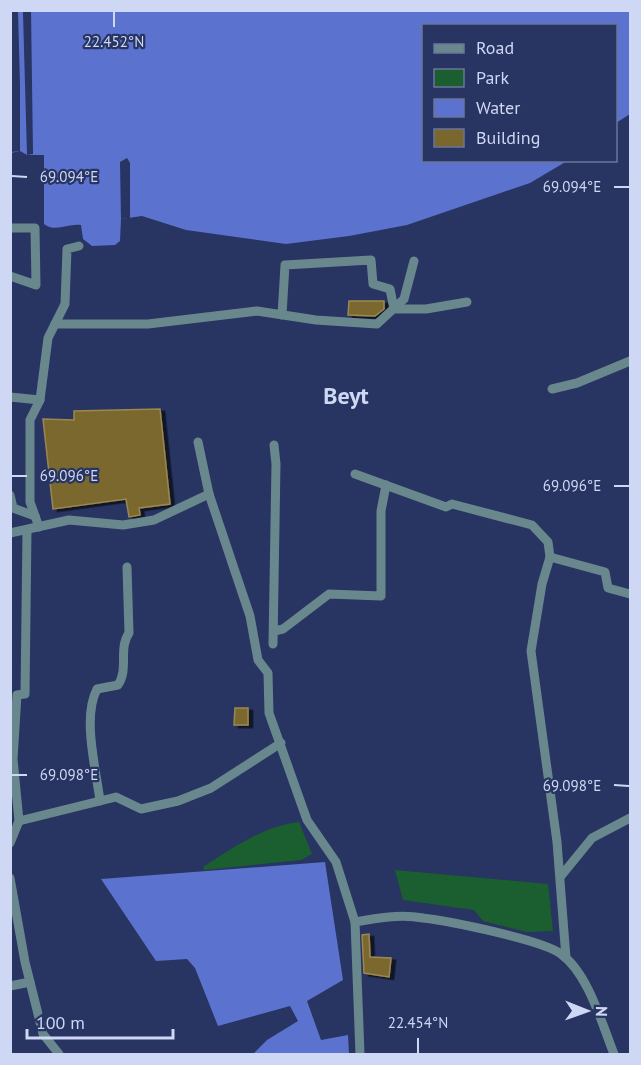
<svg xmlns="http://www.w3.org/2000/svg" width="641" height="1065" font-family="'PT Sans',sans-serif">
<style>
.green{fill:#1b5f31}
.water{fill:#5b73cf}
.pier{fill:#283461}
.building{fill:#7a672d;stroke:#9c884f;stroke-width:1.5;filter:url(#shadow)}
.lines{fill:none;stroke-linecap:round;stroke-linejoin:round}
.minor{stroke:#69888e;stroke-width:9}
.ticks{fill:none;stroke:#ced7f3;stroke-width:2}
.labels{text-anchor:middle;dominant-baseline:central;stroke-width:4.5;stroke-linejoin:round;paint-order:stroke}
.district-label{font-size:24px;font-weight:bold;fill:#ced7f3;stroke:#283461}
.ticks-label{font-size:15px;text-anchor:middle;fill:#ced7f3;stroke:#283461;stroke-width:4.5;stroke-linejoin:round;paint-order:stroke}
</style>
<defs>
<filter id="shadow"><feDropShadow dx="4.5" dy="2.5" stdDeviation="0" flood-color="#0009"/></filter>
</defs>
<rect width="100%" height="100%" fill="#283461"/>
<g class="green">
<path d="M 299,822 L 312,854 L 301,860 L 204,870 L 203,867 C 232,848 264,826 299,822 Z"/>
<polygon points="395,870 548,884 553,931 527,932 483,921 474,910 403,900"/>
</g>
<g class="water">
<path d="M 11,11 L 630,11 L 630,114 L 616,123 L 616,26 L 424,26 L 424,160 L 567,161 L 530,183 L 407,225 L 349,236 L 286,244 L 186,230 L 142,216 L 121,219 L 120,241 L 115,245 L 92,246 L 83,239 L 81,225 C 68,223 55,233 44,224 L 44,155 L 27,155 L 20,151 L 11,153 Z"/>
<polygon points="325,862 343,980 307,1001 321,1040 348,1035 349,1054 253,1054 267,1040 298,1021 290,1006 218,1026 195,968 187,959 156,961 101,879"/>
</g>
<g class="pier">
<polygon points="11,10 18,11 20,85 20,151 11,152"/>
<polygon points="31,11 33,154 27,155 23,13 23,11"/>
<polygon points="127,158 130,163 130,218 121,219 120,162"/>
</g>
<g class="building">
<polygon points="349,301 384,301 384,309 375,316 348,315"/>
<polygon points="160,409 170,504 139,508 140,515 129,517 126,499 53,509 43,419 74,420 74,411"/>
<polygon points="235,708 248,708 248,725 234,725"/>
<polygon points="369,934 370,957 391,958 389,977 364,973 362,935"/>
</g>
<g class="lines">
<g class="minor">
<polyline points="10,228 35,228 36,285 10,276"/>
<polyline points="282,315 285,265 371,260 373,284 390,289 394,309 426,309 467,302"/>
<polyline points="55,324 148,324 257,311 316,320 377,324 404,299 414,261"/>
<polyline points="552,389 577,383 630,361"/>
<polyline points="10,397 40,400"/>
<polyline points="198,442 209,494 250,616 258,660 268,673 269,713 307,820 336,862 355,922 360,1054"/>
<polyline points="355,474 446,507 452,504 532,525 548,542 550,557 542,584 531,651 557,842 566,958"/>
<polyline points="10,495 13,508 35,516"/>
<polyline points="39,527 30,502 30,420 40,400 48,338 65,304 67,249 79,246"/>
<polyline points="27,531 25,694 17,695 13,759 19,821 116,797 141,809 178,801 211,788 281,743"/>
<polyline points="10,533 69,520 123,525 154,520 209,494"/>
<polyline points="550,557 605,572 608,588 630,594"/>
<polyline points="274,631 283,629 329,594 381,596 381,511 386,485"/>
<polyline points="273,644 276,464 274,445"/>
<path d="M 100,801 C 96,769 82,717 97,689 L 118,685 C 129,669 118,649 129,633 L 127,567"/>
<polyline points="10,843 19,821"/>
<polyline points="561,876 592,838 630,818"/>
<polyline points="10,878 25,962 43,1034 59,1054"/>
<path d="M 355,922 C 377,918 400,914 423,918 C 449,921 543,940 561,954 C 588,973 602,1024 614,1054"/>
<polyline points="10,986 30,982"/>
</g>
</g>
<path class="ticks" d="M 114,27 L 114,12M 12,176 L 27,177M 614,187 L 629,187M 12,476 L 27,476M 614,486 L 629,486M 12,775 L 27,775M 614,785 L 629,786M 418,1053 L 418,1038"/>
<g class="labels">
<g class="district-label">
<text x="346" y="395">Beyt</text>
</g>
</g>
<g class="ticks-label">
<text x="114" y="47">22.452°N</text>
<text x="69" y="182">69.094°E</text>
<text x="572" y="192">69.094°E</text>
<text x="69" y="481">69.096°E</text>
<text x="572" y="491">69.096°E</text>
<text x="69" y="780">69.098°E</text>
<text x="572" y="791">69.098°E</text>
<text x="418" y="1028">22.454°N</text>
</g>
<rect width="641" height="1065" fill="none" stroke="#ced7f3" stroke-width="24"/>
<rect x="422" y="24" width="195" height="138" fill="#283461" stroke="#6a759b" stroke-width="1.5"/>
<rect x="434" y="44" width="30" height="9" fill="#69888e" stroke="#6a759b" stroke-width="1.5"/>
<text x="476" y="54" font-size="18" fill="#ced7f3">Road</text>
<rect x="434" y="69" width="30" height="18" fill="#1b5f31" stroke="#6a759b" stroke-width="1.5"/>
<text x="476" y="84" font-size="18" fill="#ced7f3">Park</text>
<rect x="434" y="99" width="30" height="18" fill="#5b73cf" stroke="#6a759b" stroke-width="1.5"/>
<text x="476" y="114" font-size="18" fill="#ced7f3">Water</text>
<rect x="434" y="129" width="30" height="18" fill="#7a672d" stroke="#6a759b" stroke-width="1.5"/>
<text x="476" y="144" font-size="18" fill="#ced7f3">Building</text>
<g transform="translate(587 1011) rotate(91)" stroke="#283461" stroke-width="4.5" paint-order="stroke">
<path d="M0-4.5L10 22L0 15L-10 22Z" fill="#ced7f3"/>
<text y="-9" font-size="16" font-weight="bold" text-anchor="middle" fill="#ced7f3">N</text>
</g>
<path d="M27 1029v9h146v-9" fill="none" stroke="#ced7f3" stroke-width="3"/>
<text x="36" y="1029" font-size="18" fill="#ced7f3" stroke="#283461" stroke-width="4.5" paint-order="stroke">100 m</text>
</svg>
